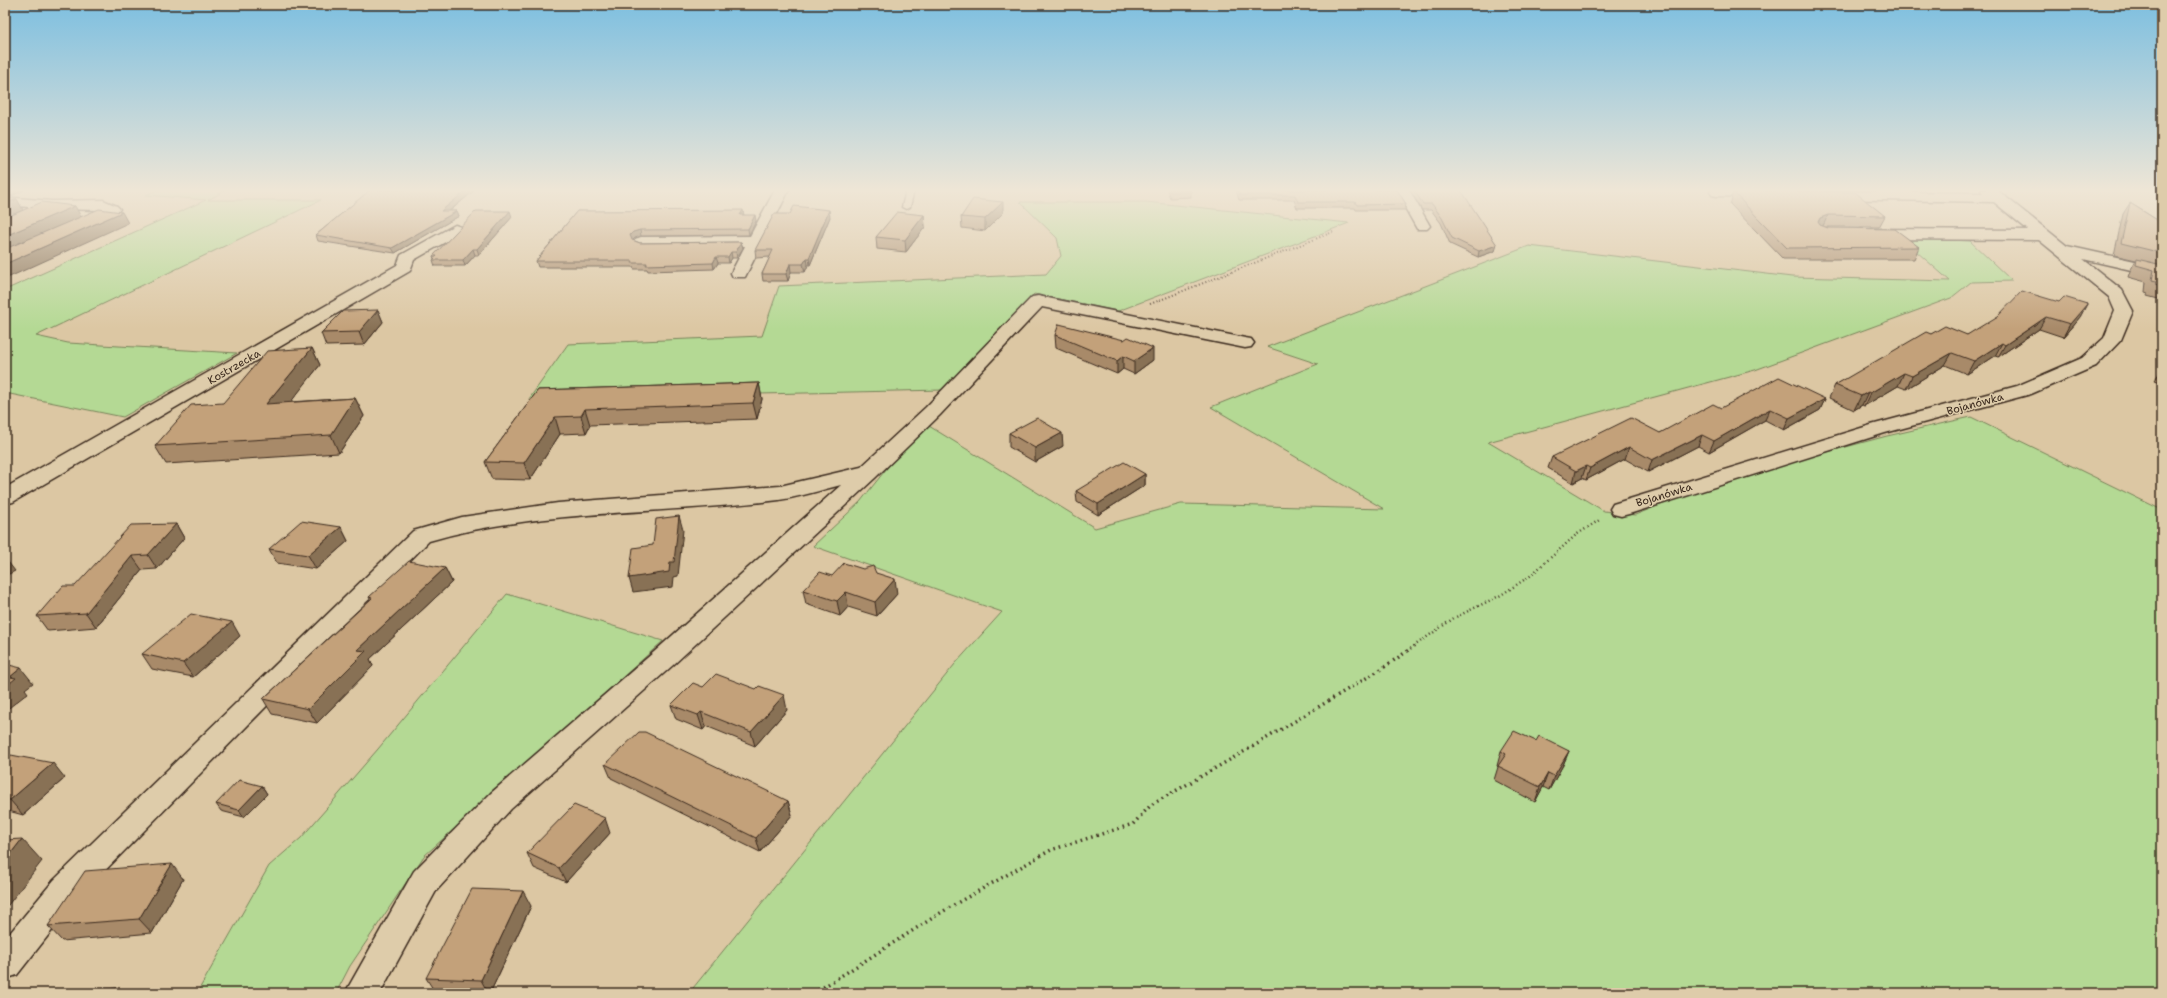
<svg xmlns="http://www.w3.org/2000/svg" width="2167" height="998" font-family="'Shantell Sans',sans-serif">
<style>
.green{fill:#b4d994;stroke:#788259}
.lines{fill:none;stroke-linecap:round;stroke-linejoin:round}
.service-casing{stroke:#3b2a1e;stroke-width:3}
.minor-casing{stroke:#3b2a1e;stroke-width:3}
.path-far2{stroke:#3b2a1e;stroke-width:2;stroke-dasharray:1 2.5;stroke-linecap:butt}
.path-far1{stroke:#3b2a1e;stroke-width:2.5;stroke-dasharray:1 3;stroke-linecap:butt}
.path{stroke:#3b2a1e;stroke-width:3.5;stroke-dasharray:1.5 4;stroke-linecap:butt}
.service{fill:#deccaa;fill-rule:evenodd}
.minor{fill:#deccaa;fill-rule:evenodd}
.wall{fill:#a88a69;stroke:#3b2a1e}
.shaded-wall{fill:#887155;stroke:#3b2a1e}
.building{fill:#c3a17a;stroke:#3b2a1e}
.labels{text-anchor:middle;dominant-baseline:central;stroke-width:3;stroke-linejoin:round;paint-order:stroke}
.street-label{font-size:11px;fill:#3b2a1e;stroke:#deccaa}
</style>
<rect width="100%" height="100%" fill="#dcc7a3"/>
<filter id="ink" filterUnits="userSpaceOnUse"><feTurbulence type="fractalNoise" baseFrequency=".025" numOctaves="2"/><feDisplacementMap in="SourceGraphic" scale="8" xChannelSelector="R" yChannelSelector="G"/><feConvolveMatrix kernelMatrix="1 2 1 2 8 2 1 2 1" color-interpolation-filters="sRGB"/></filter>
<g filter="url(#ink)">
<g class="green">
<polygon points="156,190 226,190 208,200 321,200 36,336 68,343 237,353 123,417 5,393 5,290 206,200 146,195"/>
<polygon points="1020,202 1146,202 1349,223 1118,311 1034,294 943,390 529,399 568,344 762,336 779,286 1046,274 1061,256 1057,238"/>
<polygon points="1900,237 1970,241 2012,281 1971,282 1951,298 1755,370 1488,442 1604,511 1635,515 1722,480 1887,436 1971,417 2162,510 2162,993 689,993 955,664 1002,612 813,546 860,502 899,453 929,426 1095,528 1181,504 1384,509 1211,407 1318,364 1267,347 1529,246 1792,277 1950,281"/>
<polygon points="507,594 663,641 424,856 350,966 336,993 197,993 269,866 301,838 378,749"/>
</g>
<g class="lines">
<defs>
<polygon id="service" points="906,190 914,190 910,207 906,209 902,207"/>
<g id="minor">
<polygon points="775,190 789,190 745,277 733,277 731,273 745,246 641,247 635,245 633,242 635,239 641,237 750,236"/>
<polygon points="1395,190 1409,190 1430,226 1427,229 1417,229"/>
<polygon points="1711,190 1766,190 1769,193 1767,196 1762,197 1717,196 1712,195 1710,192"/>
<polygon points="1981,190 1997,190 2067,246 2162,267 2162,277 2083,259 2122,290 2133,311 2121,340 2096,366 2031,394 1885,433 1629,514 1621,516 1613,514 1610,509 1613,504 1871,425 2017,386 2082,358 2104,338 2115,311 2109,297 2039,240 1872,239 1866,237 1864,234 1866,231 1872,229 2028,230 1994,202 1829,199 1824,198 1822,195 1824,192 1829,191 1983,193"/>
<path d="M 5,197 L 52,201 L 103,200 L 117,206 L 120,209 C 113,219 91,230 80,227 L 77,224 L 80,221 L 102,210 L 52,209 L 5,205 Z"/>
<polygon points="455,225 461,227 463,230 461,233 414,260 410,271 13,502 5,504 5,488 397,265 401,255"/>
<path d="M 1038,296 L 1245,338 L 1251,339 L 1254,343 L 1251,347 L 1245,348 L 1042,307 L 940,415 L 875,478 L 672,666 L 511,809 L 436,891 L 380,993 L 345,993 L 414,871 L 491,793 L 654,652 L 841,485 C 821,490 800,497 779,500 C 662,515 543,508 429,541 L 76,900 L 17,975 L 5,979 L 5,939 L 54,880 L 413,531 L 462,517 L 558,503 L 780,486 L 861,467 L 926,407 L 1032,297 Z"/>
</g>
</defs>
<use href="#service" class="service-casing"/>
<use href="#minor" class="minor-casing"/>
<polyline class="path-far2" points="1150,304 1333,232"/>
<polyline class="path-far1" points="1407,651 1454,618 1501,595 1530,576 1576,535 1601,519"/>
<polyline class="path" points="814,993 950,907 1051,850 1133,824 1151,805 1247,750 1383,668 1409,650"/>
<use href="#service" class="service"/>
<use href="#minor" class="minor"/>
</g>
<g class="wall">
<polygon points="5,190 24,190 11,196 5,196"/>
<polygon points="370,190 475,190 450,211 457,211 459,216 395,253 318,241 316,235"/>
<polygon points="1167,190 1191,190 1191,197 1170,198"/>
<polygon points="1236,190 1397,190 1406,204 1405,210 1356,210 1355,208 1297,208 1294,200 1239,200"/>
<polygon points="1410,190 1461,190 1495,251 1478,257 1450,244 1441,223 1431,210 1422,210"/>
<polygon points="1734,190 1763,190 1764,191 1885,216 1879,227 1824,227 1828,228 1919,247 1914,259 1783,259 1730,204 1732,199 1731,198"/>
<polygon points="2130,203 2162,223 2162,300 2147,296 2148,293 2145,292 2146,282 2128,277 2130,271 2136,260 2114,255 2123,214"/>
<polygon points="577,211 744,215 756,221 749,235 641,236 635,238 633,240 640,243 741,242 743,248 737,258 732,258 729,263 718,263 714,269 648,271 647,269 634,269 633,267 538,267 536,261"/>
<polygon points="1003,213 985,231 962,228 961,217"/>
<polygon points="924,215 925,227 906,252 877,249 876,237"/>
<polygon points="512,217 479,255 475,255 465,266 435,266 433,260 434,259 433,256"/>
<polygon points="830,217 810,265 808,265 805,272 791,272 788,281 763,281 762,274 770,257 756,258 755,250"/>
<polygon points="2059,302 2087,304 2080,317 2063,337 2039,329 1998,357 1995,356 1967,374 1945,365 1906,389 1898,386 1864,406 1862,405 1854,410 1829,398 1835,385 1931,334 1967,335"/>
<polygon points="378,310 383,322 364,345 326,346 321,333"/>
<polygon points="1055,335 1153,360 1134,374 1123,369 1117,374 1056,348"/>
<polygon points="312,348 320,365 290,402 355,398 364,416 339,453 166,464 155,446"/>
<polygon points="2162,369 2162,384 2154,381"/>
<polygon points="759,383 762,399 757,419 590,425 586,433 560,434 530,480 492,479 485,462 538,390"/>
<polygon points="1825,399 1820,410 1784,430 1765,420 1709,452 1698,446 1648,472 1625,459 1586,480 1582,478 1573,483 1548,468 1552,457 1660,433 1721,408"/>
<polygon points="1009,433 1063,446 1035,462 1009,447"/>
<polygon points="1145,474 1145,485 1098,515 1077,502 1076,491"/>
<polygon points="176,524 184,538 157,569 142,570 96,627 48,631 37,616 75,586"/>
<polygon points="341,527 348,541 316,569 277,563 269,549"/>
<polygon points="445,568 452,582 370,659 373,666 317,723 272,714 263,699 370,599 369,597"/>
<polygon points="876,573 897,594 877,616 848,607 840,616 806,604 803,590 832,576"/>
<polygon points="240,636 193,677 152,669 142,654"/>
<polygon points="703,687 787,710 755,746 706,726 703,730 676,719 671,705"/>
<polygon points="1536,741 1569,751 1563,765 1549,790 1543,787 1535,802 1494,780 1498,767 1497,766 1501,751"/>
<polygon points="5,758 65,778 23,815 5,810"/>
<polygon points="605,764 788,801 792,815 760,852 611,778"/>
<polygon points="262,786 267,794 244,817 221,811 216,804"/>
<polygon points="610,833 566,882 534,868 527,853"/>
<polygon points="183,879 152,933 62,941 48,926"/>
<polygon points="531,906 490,993 455,993 435,992 426,978"/>
</g>
<g class="shaded-wall">
<polygon points="8,190 24,190 11,196"/>
<polygon points="467,190 475,190 443,216 441,211"/>
<polygon points="17,199 23,210 5,218 5,204"/>
<polygon points="1003,202 1003,213 985,231 985,219"/>
<polygon points="75,206 81,217 5,250 5,236"/>
<polygon points="743,210 744,216 740,215"/>
<polygon points="829,210 830,217 810,265 809,258"/>
<polygon points="457,211 459,216 395,253 392,248"/>
<polygon points="510,211 512,217 479,255 477,249"/>
<polygon points="122,212 128,223 5,279 5,264"/>
<polygon points="755,215 756,221 749,235 748,229"/>
<polygon points="924,215 925,227 906,252 905,240"/>
<polygon points="1828,215 1823,226 1816,229 1820,218"/>
<polygon points="640,230 641,236 635,238 632,241 630,235 633,232"/>
<polygon points="741,242 743,248 737,258 736,252"/>
<polygon points="1497,245 1495,251 1478,257 1479,251"/>
<polygon points="473,249 475,255 465,266 463,260"/>
<polygon points="731,252 732,258 729,263 728,257"/>
<polygon points="716,257 718,263 714,269 713,263"/>
<polygon points="807,258 808,265 805,272 803,264"/>
<polygon points="790,264 791,272 788,281 786,274"/>
<polygon points="2087,304 2080,317 2063,337 2070,324"/>
<polygon points="378,310 383,322 364,345 359,332"/>
<polygon points="2046,317 2039,329 1998,357 2005,345"/>
<polygon points="2002,343 1995,356 1967,374 1974,361"/>
<polygon points="312,348 320,365 275,422 266,404"/>
<polygon points="1153,348 1153,360 1134,374 1134,361"/>
<polygon points="1952,353 1945,365 1906,389 1912,376"/>
<polygon points="1123,356 1123,369 1117,374 1117,361"/>
<polygon points="1904,373 1898,386 1864,406 1870,393"/>
<polygon points="759,383 762,399 757,419 753,403"/>
<polygon points="1868,392 1862,405 1854,410 1861,396"/>
<polygon points="355,398 364,416 339,453 331,435"/>
<polygon points="1825,399 1820,410 1784,430 1789,418"/>
<polygon points="585,409 590,425 586,433 581,416"/>
<polygon points="1770,409 1765,420 1709,452 1714,441"/>
<polygon points="555,417 560,434 530,480 524,463"/>
<polygon points="1062,433 1063,446 1035,462 1035,448"/>
<polygon points="1702,435 1698,446 1648,472 1652,460"/>
<polygon points="1629,447 1625,459 1586,480 1590,468"/>
<polygon points="1586,466 1582,478 1573,483 1576,471"/>
<polygon points="1145,474 1145,485 1098,515 1098,504"/>
<polygon points="679,516 683,530 678,576 674,577 673,587 633,592 629,578 670,562"/>
<polygon points="176,524 184,538 157,569 148,555"/>
<polygon points="341,527 348,541 316,569 308,555"/>
<polygon points="132,556 142,570 96,627 86,613"/>
<polygon points="5,558 15,571 5,576"/>
<polygon points="445,568 452,582 370,659 373,666 317,723 308,709 357,650"/>
<polygon points="895,579 897,594 877,616 875,602"/>
<polygon points="846,592 848,607 840,616 837,601"/>
<polygon points="232,622 240,636 193,677 183,663"/>
<polygon points="21,668 33,683 25,689 28,693 5,711 5,687 10,677"/>
<polygon points="784,695 787,710 755,746 751,732"/>
<polygon points="701,712 706,726 703,730 698,715"/>
<polygon points="1569,751 1563,765 1549,790 1554,776"/>
<polygon points="53,763 65,778 23,815 10,800"/>
<polygon points="1548,773 1543,787 1535,802 1540,787"/>
<polygon points="262,786 267,794 244,817 239,810"/>
<polygon points="788,801 792,815 760,852 756,838"/>
<polygon points="605,818 610,833 566,882 559,868"/>
<polygon points="22,839 42,861 5,909 5,861"/>
<polygon points="172,864 183,879 152,933 139,919"/>
<polygon points="523,891 531,906 490,993 488,993 481,980"/>
<polygon points="117,988 121,993 114,993"/>
</g>
<g class="building">
<polygon points="370,190 467,190 441,211 457,211 392,248 316,235"/>
<polygon points="1169,190 1191,190 1191,192 1170,192"/>
<polygon points="1238,190 1397,190 1406,204 1357,205 1355,202 1298,202 1295,195 1240,195"/>
<polygon points="1414,190 1461,190 1497,245 1479,251 1452,238 1442,218 1432,204 1423,204"/>
<polygon points="1737,190 1763,190 1764,191 1855,192 1885,216 1828,215 1820,218 1818,222 1820,225 1828,228 1895,229 1919,247 1787,248 1734,193 1740,193"/>
<polygon points="5,198 17,199 5,204"/>
<polygon points="973,199 1003,202 985,219 961,217"/>
<polygon points="42,202 75,206 5,236 5,218"/>
<polygon points="2130,203 2162,223 2162,253 2121,243"/>
<polygon points="794,206 829,210 809,258 807,258 803,264 790,264 786,274 762,274 773,250 755,250 774,214 790,214"/>
<polygon points="99,209 122,212 5,264 5,249"/>
<polygon points="743,210 740,215 755,215 748,229 640,230 633,232 630,235 632,240 640,243 741,242 736,252 731,252 728,257 716,257 713,263 646,265 647,263 632,263 633,261 536,261 577,211"/>
<polygon points="476,211 510,211 477,249 473,249 463,260 433,260 437,256 433,256"/>
<polygon points="897,212 924,215 905,240 876,237"/>
<polygon points="2137,259 2162,265 2162,286 2155,284 2156,281 2152,280 2154,270 2136,265"/>
<polygon points="2022,291 2059,302 2064,297 2087,304 2070,324 2046,317 2005,345 2002,343 1974,361 1952,353 1912,376 1904,373 1870,393 1868,392 1861,396 1835,385 1926,332 1931,334 1945,326 1967,335 1998,316"/>
<polygon points="378,310 359,332 321,333 343,311"/>
<polygon points="1059,324 1124,340 1128,337 1153,348 1134,361 1123,356 1117,361 1055,335"/>
<polygon points="312,348 266,404 355,398 331,435 155,446 191,405 223,403 267,351"/>
<polygon points="1779,377 1825,399 1789,418 1770,409 1714,441 1702,435 1652,460 1629,447 1590,468 1586,466 1576,471 1552,457 1631,418 1660,433 1713,404 1721,408"/>
<polygon points="759,383 753,403 585,409 581,416 555,417 524,463 485,462 538,390"/>
<polygon points="1037,418 1062,433 1035,448 1009,433"/>
<polygon points="1124,462 1145,474 1098,504 1076,491"/>
<polygon points="679,516 674,562 670,562 669,572 629,578 633,548 653,545 656,519"/>
<polygon points="301,521 341,527 308,555 269,549"/>
<polygon points="176,524 148,555 132,556 86,613 37,616 63,586 75,586 131,525"/>
<polygon points="409,561 445,568 357,650 366,651 308,709 263,699 372,598 369,597"/>
<polygon points="844,563 863,569 873,566 876,573 895,579 875,602 846,592 837,601 803,590 820,572 832,576"/>
<polygon points="191,614 232,622 183,663 142,654"/>
<polygon points="5,664 21,668 10,677 16,678 5,687"/>
<polygon points="716,674 756,689 759,686 784,695 751,732 701,712 698,715 671,705 693,683 703,687"/>
<polygon points="1514,731 1536,741 1539,736 1569,751 1554,776 1548,773 1540,787 1498,766 1506,754 1501,751"/>
<polygon points="639,732 645,732 788,801 756,838 605,764"/>
<polygon points="11,755 53,763 10,800 5,799 5,758 6,759"/>
<polygon points="239,780 262,786 239,810 216,804"/>
<polygon points="574,805 605,818 559,868 527,853"/>
<polygon points="22,839 5,861 5,840"/>
<polygon points="172,864 139,919 48,926 85,871"/>
<polygon points="472,889 523,891 481,980 426,978"/>
<polygon points="117,988 114,993 61,993"/>
</g>
</g>
<linearGradient id="sky" x2="0" y2="1"><stop stop-color="#7dbfe0"/><stop offset="0.58" stop-color="#efe6d6"/><stop offset="1" stop-color="#efe6d6" stop-opacity="0"/></linearGradient>
<rect width="2167" height="329" fill="url(#sky)"/>
<g class="labels">
<g class="street-label">
<text transform="translate(234 367) rotate(-30)">Kostrzecka</text>
<text transform="translate(1975 404) rotate(-15)">Bojanówka</text>
<text transform="translate(1664 495) rotate(-17)">Bojanówka</text>
</g>
</g>
<rect width="2167" height="998" fill="none" stroke="#deccaa" stroke-width="20"/>
<rect x="10" y="10" width="2147" height="978" fill="none" stroke="#3b2a1e" stroke-width="1.5" filter="url(#ink)"/>
</svg>
